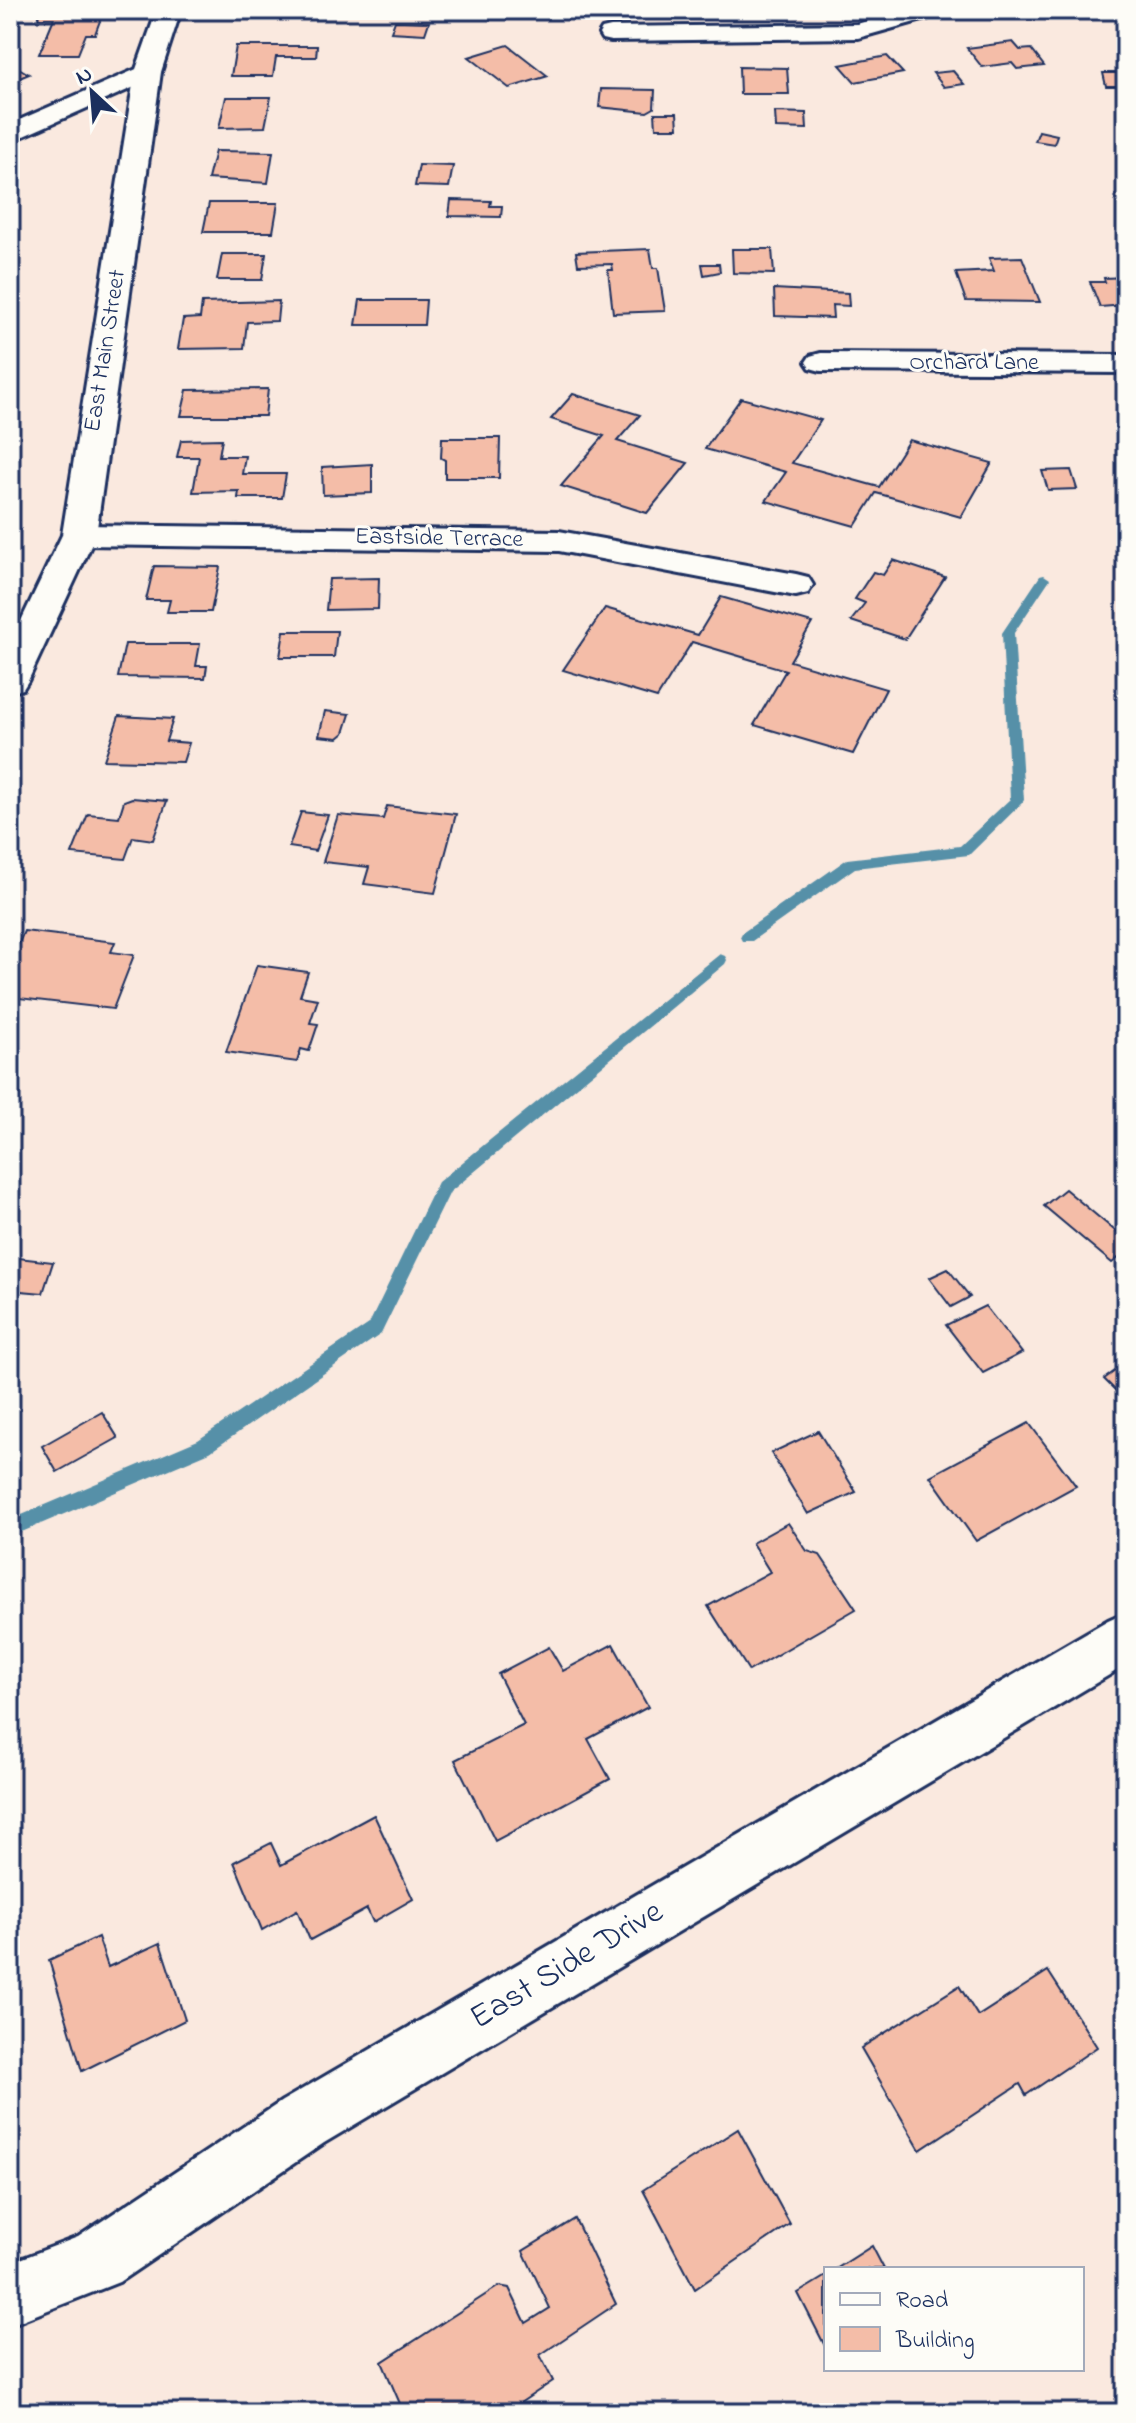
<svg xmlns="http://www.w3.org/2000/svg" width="1136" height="2423" font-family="'Indie Flower',sans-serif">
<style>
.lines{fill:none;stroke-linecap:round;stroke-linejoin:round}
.stream{fill:#5790a8;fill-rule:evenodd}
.building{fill:#f4bda8;stroke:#1b2f5e;stroke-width:2}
.street-casing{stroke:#1b2f5e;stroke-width:6}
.secondary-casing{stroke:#1b2f5e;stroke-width:6}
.street{fill:#fdfcf7;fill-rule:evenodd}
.secondary{fill:#fdfcf7;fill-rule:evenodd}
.labels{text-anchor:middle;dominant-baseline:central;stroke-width:6;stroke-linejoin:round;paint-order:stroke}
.far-street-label{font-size:24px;fill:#1b2f5e;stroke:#fdfcf7}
.near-street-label{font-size:34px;fill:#1b2f5e;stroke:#fdfcf7}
</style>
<rect width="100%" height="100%" fill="#fae9df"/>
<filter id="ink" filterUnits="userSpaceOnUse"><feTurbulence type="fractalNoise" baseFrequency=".0125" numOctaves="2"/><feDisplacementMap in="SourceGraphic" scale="16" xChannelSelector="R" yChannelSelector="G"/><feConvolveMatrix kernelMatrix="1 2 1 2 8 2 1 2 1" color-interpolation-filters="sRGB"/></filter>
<g filter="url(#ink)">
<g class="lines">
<g class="stream">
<polygon points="1044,575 1050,579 1014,633 1024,800 1022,803 969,855 855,868 752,941 742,941 740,937 742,933 847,859 960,846 1010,799 1002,633 1040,576"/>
<polygon points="720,954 725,956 727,960 725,964 450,1192 381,1334 210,1452 10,1537 10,1520 198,1440 369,1324 438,1182"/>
</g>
</g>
<g class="building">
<polygon points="41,10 100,10 97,18 101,18 95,34 86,34 78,54 39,54 54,18 38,18"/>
<polygon points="395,21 429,22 425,34 391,32"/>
<polygon points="1013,42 1020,50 1031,49 1044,66 1017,69 1012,63 982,67 967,48"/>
<polygon points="508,45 548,76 509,88 469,57"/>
<polygon points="236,46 317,46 316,57 276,57 273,76 231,76"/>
<polygon points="887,56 903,73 855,82 840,65"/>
<polygon points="10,63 29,74 10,82"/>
<polygon points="739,67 787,68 789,94 740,94"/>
<polygon points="953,71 964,84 944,87 933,73"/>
<polygon points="1103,73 1126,73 1126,86 1106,86"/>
<polygon points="601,89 655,90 654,108 647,112 599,107"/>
<polygon points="226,97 271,97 265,127 219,128"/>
<polygon points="775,112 806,113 807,129 776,128"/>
<polygon points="655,113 677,113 678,128 656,128"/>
<polygon points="1039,131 1057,135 1054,144 1035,141"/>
<polygon points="215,151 273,152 268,183 208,179"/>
<polygon points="419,165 453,166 449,187 415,186"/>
<polygon points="451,200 491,201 490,206 502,206 501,217 449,216"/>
<polygon points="209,203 278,203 273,232 203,232"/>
<polygon points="650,249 653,268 658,268 665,311 613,313 608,270 613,270 612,264 578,265 576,252"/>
<polygon points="732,249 772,249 774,274 733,273"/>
<polygon points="222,254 266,254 262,280 217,280"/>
<polygon points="1022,257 1040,302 966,301 956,273 994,271 989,258"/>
<polygon points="702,264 719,264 720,272 704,275"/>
<polygon points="1126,277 1126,305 1100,307 1090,282 1105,282 1104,278"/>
<polygon points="774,289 848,293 849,306 832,305 833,318 775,316"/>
<polygon points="360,300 426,300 424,325 356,325"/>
<polygon points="279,301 277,321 247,322 244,348 178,349 183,319 200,318 202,303"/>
<polygon points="268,389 265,416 181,416 187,390"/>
<polygon points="573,394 640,415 617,441 688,463 647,513 561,486 604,436 551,419"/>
<polygon points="741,398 821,420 792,463 879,487 909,440 992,463 961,517 876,493 855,526 766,501 786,472 705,449"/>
<polygon points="442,438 500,438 499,478 445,478 445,460 441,458"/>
<polygon points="222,439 219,456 245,456 242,474 286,474 282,498 238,498 239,491 193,492 199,457 177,457 181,440"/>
<polygon points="372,464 372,493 323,495 322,467"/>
<polygon points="1071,470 1077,489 1048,490 1042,471"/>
<polygon points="893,560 945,577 905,639 851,621 865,603 855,599 873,572 883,575"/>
<polygon points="154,566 220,567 211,612 167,612 170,600 146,600"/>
<polygon points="379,578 378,609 326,610 329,579"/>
<polygon points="721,597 812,623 790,661 886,689 853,754 754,725 786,670 692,642 657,698 563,670 605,608 698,635"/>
<polygon points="284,631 337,631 334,657 280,657"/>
<polygon points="125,644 200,644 196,666 207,666 205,678 118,677"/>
<polygon points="325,711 350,714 344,733 338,738 319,736"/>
<polygon points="119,716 173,719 166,741 189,743 183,762 104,760"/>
<polygon points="132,798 167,801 153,840 133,837 125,859 72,854 88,814 119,817 124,801"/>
<polygon points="387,806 456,814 435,893 364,884 369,867 323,862 338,815 383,819"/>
<polygon points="301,812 328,815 315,851 289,847"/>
<polygon points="24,931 115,942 111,952 134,955 113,1009 10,997 15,982 10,981 10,964"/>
<polygon points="257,965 308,972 300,996 318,999 310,1023 318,1024 309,1051 301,1049 297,1062 226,1052"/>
<polygon points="1065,1189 1126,1240 1126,1252 1112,1263 1044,1206"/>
<polygon points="10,1257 53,1262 43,1293 10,1290"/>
<polygon points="948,1269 970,1297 951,1307 929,1278"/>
<polygon points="985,1306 1022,1353 983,1373 946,1325"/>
<polygon points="1126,1363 1126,1401 1104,1379"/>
<polygon points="102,1412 118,1438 57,1472 42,1446"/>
<polygon points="1029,1423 1076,1486 976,1541 930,1476"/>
<polygon points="818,1431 856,1492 808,1514 771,1453"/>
<polygon points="788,1523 807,1551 820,1555 856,1609 749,1671 708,1606 770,1572 752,1543"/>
<polygon points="613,1644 648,1707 588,1739 610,1779 495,1841 455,1760 524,1725 498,1674 549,1647 563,1671"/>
<polygon points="374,1815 413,1899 373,1922 367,1909 310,1940 297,1910 262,1930 234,1862 271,1843 281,1865"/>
<polygon points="98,1937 108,1967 160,1943 185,2020 82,2071 49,1960"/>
<polygon points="1048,1971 1097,2047 1026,2095 1020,2084 920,2150 861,2048 959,1986 978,2016"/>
<polygon points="738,2129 790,2224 695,2289 643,2190"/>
<polygon points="575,2219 616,2304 540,2355 553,2381 505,2413 404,2413 382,2362 499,2286 509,2288 526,2323 550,2308 523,2251"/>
<polygon points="872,2246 884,2269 836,2269"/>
<polygon points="826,2276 826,2348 798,2293"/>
</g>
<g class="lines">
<defs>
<g id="street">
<polygon points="904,10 943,10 940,15 858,38 611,41 602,39 599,34 602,29 611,27 857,24"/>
<polygon points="148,64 157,67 161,72 157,77 10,142 10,124"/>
<polygon points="821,353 1126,355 1126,373 821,371 810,368 806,362 810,356"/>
<polygon points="79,525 559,531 796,574 808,577 813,585 808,593 796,596 559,551 79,545 67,542 62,535 67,528"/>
<polygon points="1126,1612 1126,1665 324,2143 119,2282 10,2325 10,2263 78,2237 282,2101 1108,1620"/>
</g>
<polygon id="secondary" points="157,10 181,10 161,72 96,535 28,681 23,689 10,693 10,644 62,535 135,72"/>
</defs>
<use href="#street" class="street-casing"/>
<use href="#secondary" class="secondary-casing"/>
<use href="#street" class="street"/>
<use href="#secondary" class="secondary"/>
</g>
</g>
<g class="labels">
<g class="far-street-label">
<text transform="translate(106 351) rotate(-81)">East Main Street</text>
<text x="974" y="363">Orchard Lane</text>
<text transform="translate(439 539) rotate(1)">Eastside Terrace</text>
</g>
<g class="near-street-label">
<text transform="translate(567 1966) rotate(-31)">East Side Drive</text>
</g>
</g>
<rect width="1136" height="2423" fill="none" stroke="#fdfcf7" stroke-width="40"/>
<rect x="20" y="20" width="1096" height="2383" fill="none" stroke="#1b2f5e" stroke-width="3" filter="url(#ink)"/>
<rect x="824" y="2267" width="260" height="104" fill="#fdfcf7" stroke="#a3aaba" stroke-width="2"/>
<rect x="840" y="2293" width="40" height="12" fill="#fdfcf7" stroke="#a3aaba" stroke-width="2"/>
<text x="896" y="2307" font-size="24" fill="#1b2f5e">Road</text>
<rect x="840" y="2327" width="40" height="24" fill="#f4bda8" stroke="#a3aaba" stroke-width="2"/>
<text x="896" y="2347" font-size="24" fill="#1b2f5e">Building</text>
<g transform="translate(92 92) rotate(334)" stroke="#fdfcf7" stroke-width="6" paint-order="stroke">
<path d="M0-6L14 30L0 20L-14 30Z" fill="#1b2f5e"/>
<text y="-12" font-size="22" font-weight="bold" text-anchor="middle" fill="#1b2f5e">N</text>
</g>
</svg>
